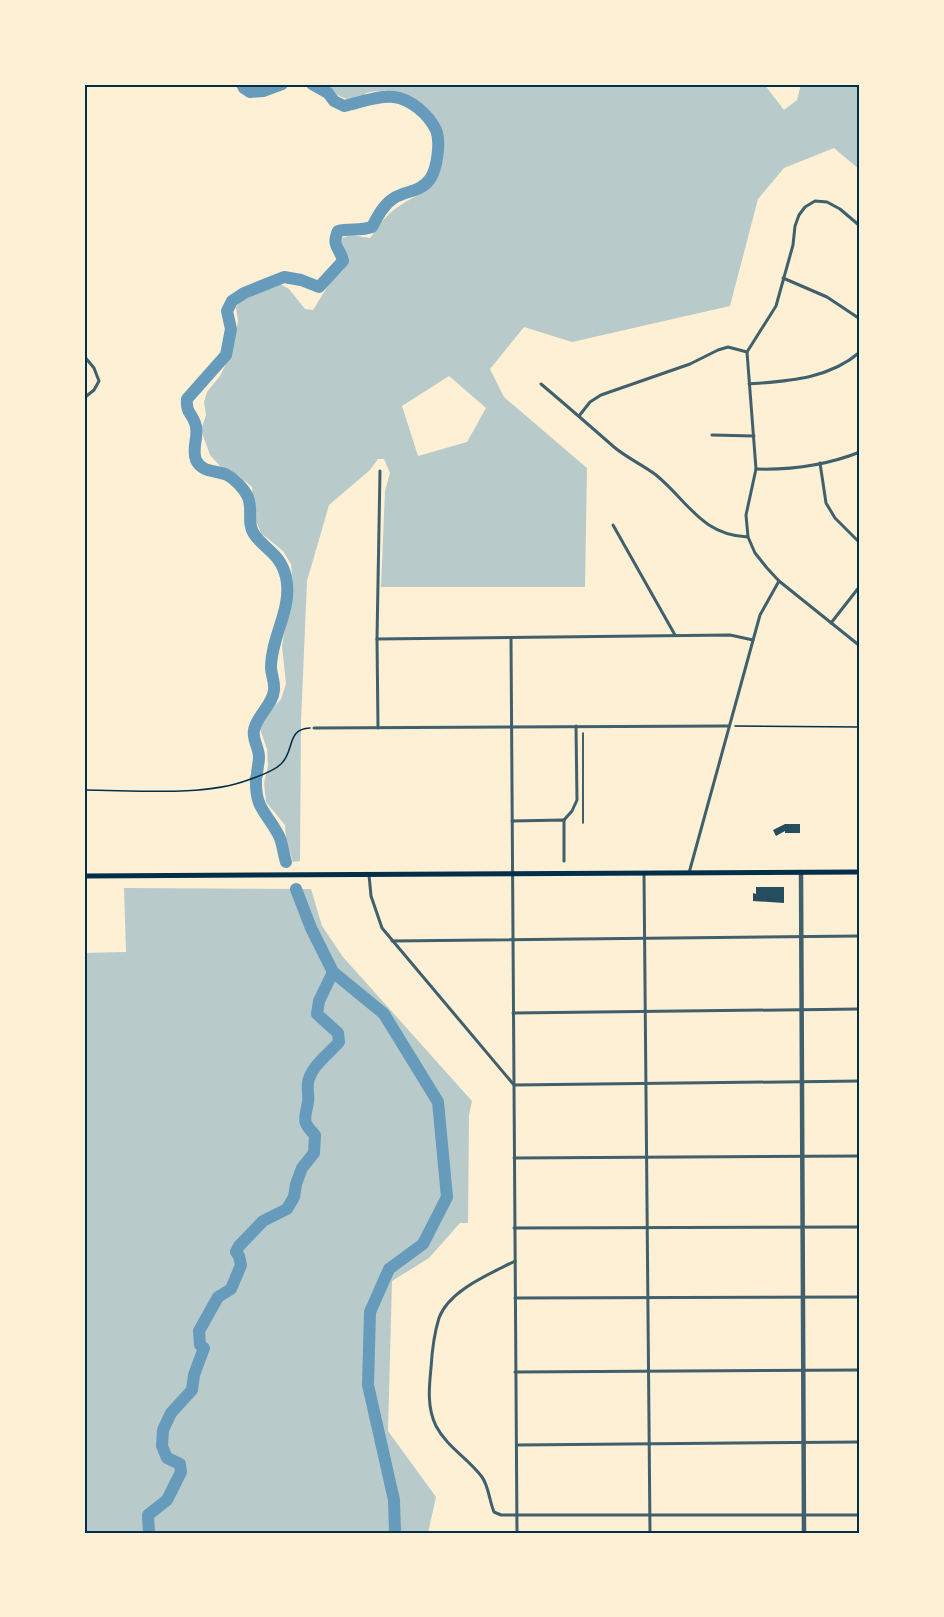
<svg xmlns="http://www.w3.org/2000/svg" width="944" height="1617" font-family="'IBM Plex Sans',sans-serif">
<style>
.green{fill:#b9caca;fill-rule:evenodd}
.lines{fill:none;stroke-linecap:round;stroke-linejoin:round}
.stream{stroke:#669bbc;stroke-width:2}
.river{stroke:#669bbc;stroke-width:12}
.building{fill:#264d5e}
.path{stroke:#003049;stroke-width:1.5}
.minor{stroke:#3f606c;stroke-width:3}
.tertiary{stroke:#3f606c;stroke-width:4.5}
.trunk{stroke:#003049;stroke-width:5}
.neatline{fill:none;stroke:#003049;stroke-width:2}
</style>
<rect width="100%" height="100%" fill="#fdf0d5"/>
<g class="green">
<path d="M 323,84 L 764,84 L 784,110 L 797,100 L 801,84 L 860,84 L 860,170 L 834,148 L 784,168 L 758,199 L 730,306 L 572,342 L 524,327 L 490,369 L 504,397 L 587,468 L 585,587 L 381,587 L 385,491 L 390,473 L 384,459 L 378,459 L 370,470 L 329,505 L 307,581 L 301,722 L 300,861 L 293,862 L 286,839 L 285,825 L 266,802 L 264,783 L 268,766 L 267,749 L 260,729 L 263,720 L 281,699 L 286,684 L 282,646 L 293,584 L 291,564 L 283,551 L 261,533 L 255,518 L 252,487 L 238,475 L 220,466 L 210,455 L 201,430 L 206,415 L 204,402 L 207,392 L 220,376 L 230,356 L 238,322 L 236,307 L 241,301 L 278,283 L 289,289 L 305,309 L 313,310 L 331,281 L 343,270 L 347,262 L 345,252 L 339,247 L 342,238 L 351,235 L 370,238 C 376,231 380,223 387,216 C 393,210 402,204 409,200 C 420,193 427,193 434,181 C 438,173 444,159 444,150 C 444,139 439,128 434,120 C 417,95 395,86 366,93 C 353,109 334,93 323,84 ZM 449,376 L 486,408 L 467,442 L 418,456 L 402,406 Z"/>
<polygon points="124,888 311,889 322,926 343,957 472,1101 469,1115 468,1223 460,1223 429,1258 392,1281 388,1431 436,1497 428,1533 84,1533 84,953 126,952"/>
</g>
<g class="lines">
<polyline class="stream" points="275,84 278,86"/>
<g class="river">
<polyline points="242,84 244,88 250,92 263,91 282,84"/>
<path d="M 257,775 C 257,769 259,763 259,757 C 259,748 252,739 254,730 C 257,715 273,705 274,690 C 275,682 271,674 271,667 C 271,637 293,608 286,577 C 280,553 266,551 254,534 C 246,522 254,508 247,495 C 243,488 235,479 227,475 C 217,470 202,473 196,460 C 191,448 200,435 195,423 C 191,412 186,413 187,399 L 226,355 L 231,329 L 227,311 L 232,301 L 244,293 L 284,277 L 301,280 L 319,287 L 343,261 C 340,247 331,247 338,231 C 349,228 360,231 372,227 C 378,216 383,205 394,198 C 405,191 421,192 430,179 C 437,169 441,142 436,130 C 429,115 411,99 394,97 C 377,95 360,103 344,106 L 334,101 L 328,93 L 312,84"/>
<path d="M 256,778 C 255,809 265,810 278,834 C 283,843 283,853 286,862"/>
<polyline points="296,889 311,928 333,972 384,1014 438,1102 447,1197 423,1244 389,1269 370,1312 368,1385 394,1500 395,1533"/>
<path d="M 149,1533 L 148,1515 L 167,1500 L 181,1472 L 180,1464 L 167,1458 L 162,1446 L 163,1430 L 171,1413 L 192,1390 L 194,1375 L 204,1348 L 200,1345 L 199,1331 L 218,1297 L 231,1289 L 241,1265 L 239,1256 L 236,1252 L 239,1246 L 263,1221 L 287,1209 L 294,1197 L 296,1184 L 302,1168 L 314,1153 L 315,1135 C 301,1121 305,1120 308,1102 C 309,1096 307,1089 308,1083 C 310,1067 329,1054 339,1042 L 338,1033 L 317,1014 L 319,1001 L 333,972"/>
</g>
</g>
<g class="building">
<polygon points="785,824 800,824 800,833 785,833 785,831 776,836 773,830"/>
<polygon points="756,887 784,887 784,903 753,901 753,893 756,894"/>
</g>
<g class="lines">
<g class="path">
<polyline points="735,726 860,727"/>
<polyline points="583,733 583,823"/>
<path d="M 84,790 C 133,790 203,797 248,780 C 259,776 273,772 281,764 C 295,751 286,729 310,728"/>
</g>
<g class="minor">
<polyline points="860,226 840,209 827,202 815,201 805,207 799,215 795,226 793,245 776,306 747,352 756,469 746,515 748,537 755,553 767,568 779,581 860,646"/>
<polyline points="783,278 827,297 860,319"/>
<polyline points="84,356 94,368 99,381 94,390 84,398"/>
<path d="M 541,384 C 566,405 590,426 614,447 C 627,458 643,465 656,475 C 688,501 701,535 748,537"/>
<path d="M 749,384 C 788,381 829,379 860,352"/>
<polyline points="579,416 590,402 601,395 690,364 718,350 728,347 747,352"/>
<polyline points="712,435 754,436"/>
<polyline points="820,463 826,503 835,518 860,543"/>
<path d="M 756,469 C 791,470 827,465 860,452"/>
<polyline points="613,525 675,635"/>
<polyline points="831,623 860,586"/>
<polyline points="511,638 517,1533"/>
<polyline points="377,639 730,635 753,640"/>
<polyline points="314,728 728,726"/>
<polyline points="378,728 377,639 380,471"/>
<polyline points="564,820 572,811 577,800 576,726"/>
<polyline points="512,821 564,820 564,861"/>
<polyline points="644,873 650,1533"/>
<polyline points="689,873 760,615 779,581"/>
<polyline points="369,875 371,896 382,928 514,1085 860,1081"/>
<polyline points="392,941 860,936"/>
<polyline points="513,1013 860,1009"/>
<polyline points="514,1158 860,1156"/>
<polyline points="514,1228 860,1227"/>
<path d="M 515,1261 C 490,1274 449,1290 439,1318 C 434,1334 432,1351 431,1368 C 429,1387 427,1408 436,1426 C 447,1447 469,1459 482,1477 C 489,1487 489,1500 494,1512 L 501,1515 L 860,1515"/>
<polyline points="515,1298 860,1297"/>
<polyline points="515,1372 860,1370"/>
<polyline points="517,1445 860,1442"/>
</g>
<polyline class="tertiary" points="801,872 804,1533"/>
<polyline class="trunk" points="84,876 860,872"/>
</g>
<rect width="944" height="1617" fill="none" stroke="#fdf0d5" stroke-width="171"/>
<rect x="86" y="86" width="772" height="1446" class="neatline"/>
</svg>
